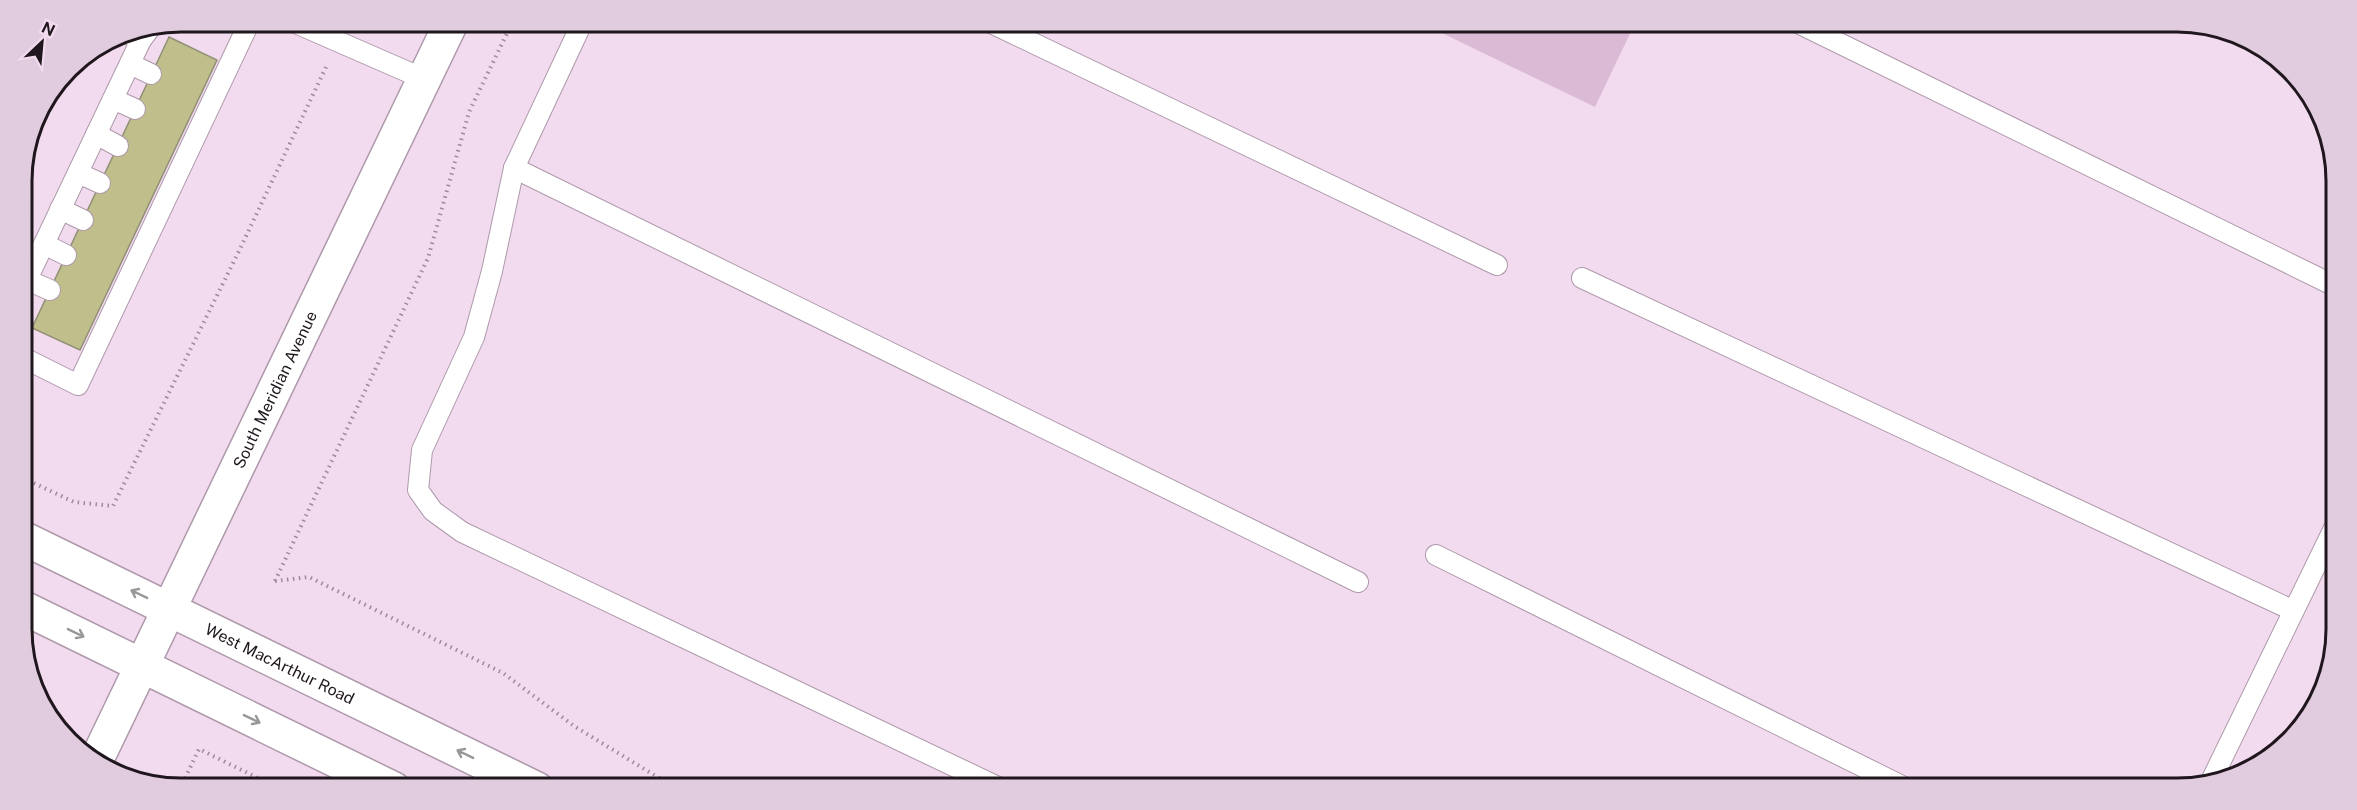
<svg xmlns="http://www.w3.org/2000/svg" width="2357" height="810" font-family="'Public Sans',sans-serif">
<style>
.green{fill:#dbbad6}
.building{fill:#c0bf8b;stroke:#919076;stroke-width:1.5}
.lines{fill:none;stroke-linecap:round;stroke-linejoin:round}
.service-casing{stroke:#ae99ab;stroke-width:22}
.tertiary-casing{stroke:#ae99ab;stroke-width:36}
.secondary-casing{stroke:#ae99ab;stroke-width:36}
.path{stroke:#9c8b99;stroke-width:4;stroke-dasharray:1.5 4.5;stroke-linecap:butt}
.service{stroke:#fff;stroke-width:20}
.tertiary{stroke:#fff;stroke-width:33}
.secondary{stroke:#fff;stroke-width:33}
.oneway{stroke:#9a9799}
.labels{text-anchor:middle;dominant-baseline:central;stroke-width:6;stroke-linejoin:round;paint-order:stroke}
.street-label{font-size:16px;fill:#1f171d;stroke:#f2dbef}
.rim{fill:none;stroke:#1f171d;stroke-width:3}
</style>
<rect width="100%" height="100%" fill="#f2dbef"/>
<polygon class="green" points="1417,21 1636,21 1595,107"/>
<polygon class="building" points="169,37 217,60 80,350 32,328"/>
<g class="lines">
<defs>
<g id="service">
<polyline points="291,21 424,79"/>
<polyline points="583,21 514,168 492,271 474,337 422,450 418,490 433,511 462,532 1002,789"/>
<polyline points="987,21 1497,265"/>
<polyline points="1794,21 2335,286"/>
<polyline points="124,32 141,40 151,27"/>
<polyline points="130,64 151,74"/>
<polyline points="113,99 135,109"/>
<polyline points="96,134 118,146"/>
<polyline points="514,168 1358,582"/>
<polyline points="78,173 100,183"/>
<polyline points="60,209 83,220"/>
<polyline points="44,244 66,255"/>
<polyline points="1582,278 2292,610"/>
<polyline points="27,280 50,290"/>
<polyline points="22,290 141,40"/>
<polyline points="22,357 78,385 250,21"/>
<polyline points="1436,555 1908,789"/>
<polyline points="2212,779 2336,524"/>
</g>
<g id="tertiary">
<path id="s1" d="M 23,538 L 537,789"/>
<polyline points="24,608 394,789"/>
</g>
<g id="secondary">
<path id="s2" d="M 97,759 L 452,21"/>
</g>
</defs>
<use href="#service" class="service-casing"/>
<use href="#tertiary" class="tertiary-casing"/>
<use href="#secondary" class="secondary-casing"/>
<g class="path">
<polyline points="23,478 74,502 113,506 239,251 327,65"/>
<polyline points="275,581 428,258 469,112 513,21"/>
<polyline points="275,581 309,577 503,673 574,726 677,789"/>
<polyline points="29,670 31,666"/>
<polyline points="180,789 199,749 280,789"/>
</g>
<use href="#service" class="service"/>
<use href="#tertiary" class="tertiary"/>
<use href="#secondary" class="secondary"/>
</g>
<defs><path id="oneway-shaft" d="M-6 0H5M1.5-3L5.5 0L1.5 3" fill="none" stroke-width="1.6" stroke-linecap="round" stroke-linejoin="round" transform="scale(1.5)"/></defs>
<g class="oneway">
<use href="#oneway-shaft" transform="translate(139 594) rotate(-154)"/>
<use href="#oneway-shaft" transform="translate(76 633) rotate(26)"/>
<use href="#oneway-shaft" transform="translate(252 719) rotate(26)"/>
<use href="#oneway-shaft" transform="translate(465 754) rotate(-154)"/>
</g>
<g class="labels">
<g class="street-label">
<text stroke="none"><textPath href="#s2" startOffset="410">South Meridian Avenue</textPath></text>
<text stroke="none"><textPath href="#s1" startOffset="286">West MacArthur Road</textPath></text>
</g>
</g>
<path d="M0 0H2357V810H0ZM181 32H2177A149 149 0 0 1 2326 181V629A149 149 0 0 1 2177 778H181A149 149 0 0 1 32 629V181A149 149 0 0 1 181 32Z" fill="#e1cbde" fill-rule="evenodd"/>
<path class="rim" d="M181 32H2177A149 149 0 0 1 2326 181V629A149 149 0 0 1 2177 778H181A149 149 0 0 1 32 629V181A149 149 0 0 1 181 32Z"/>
<g transform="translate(42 42) rotate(26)" stroke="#f2dbef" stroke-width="4.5" paint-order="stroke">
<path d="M0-4.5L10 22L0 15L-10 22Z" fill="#1f171d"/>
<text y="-9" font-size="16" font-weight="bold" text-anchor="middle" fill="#1f171d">N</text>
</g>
</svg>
